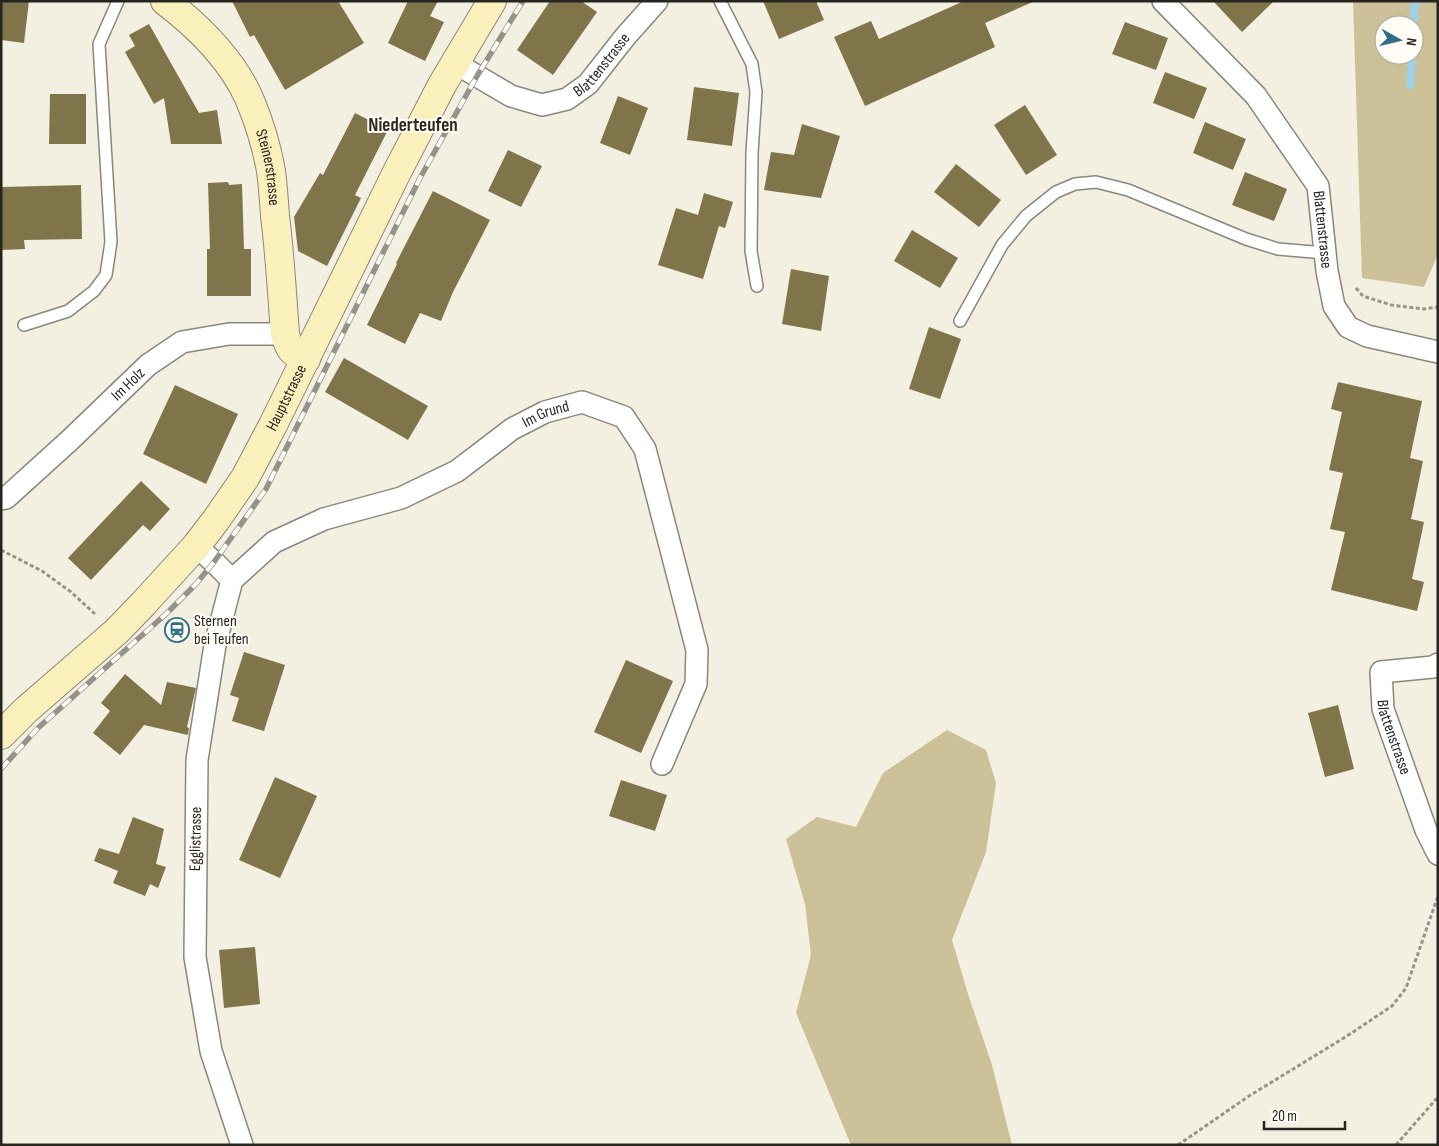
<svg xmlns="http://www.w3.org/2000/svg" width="1439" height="1146" font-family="'Sofia Sans Condensed',sans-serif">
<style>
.green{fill:#cbc097;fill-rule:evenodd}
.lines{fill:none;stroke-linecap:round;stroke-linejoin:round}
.stream{stroke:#9dd1e6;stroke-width:8}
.building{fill:#7f744a}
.lane-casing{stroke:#8a877b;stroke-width:14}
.street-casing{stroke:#8a877b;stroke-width:24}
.secondary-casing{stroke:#8a877b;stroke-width:30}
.path{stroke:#96948a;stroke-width:3;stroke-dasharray:4 2.5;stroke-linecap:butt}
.lane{stroke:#fff;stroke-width:11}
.street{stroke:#fff;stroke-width:21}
.secondary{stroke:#faf0bc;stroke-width:28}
.rail-casing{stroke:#959389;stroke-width:5.5}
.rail{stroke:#fffdf5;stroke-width:4;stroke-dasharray:11;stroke-linecap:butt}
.labels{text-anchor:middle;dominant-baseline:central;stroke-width:4;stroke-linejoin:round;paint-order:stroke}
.street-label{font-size:16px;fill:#262520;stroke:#fffdf5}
.poi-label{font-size:16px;fill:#262520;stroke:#fffdf5;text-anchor:start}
.quarter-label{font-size:19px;font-weight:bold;fill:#2c291f;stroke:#fffdf5}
</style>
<rect width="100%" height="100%" fill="#f3f0e2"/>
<g class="green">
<path d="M 1353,1 L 1438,1 L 1438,254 L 1424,287 L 1362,278 ZM 1384,25 L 1414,25 L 1414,55 L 1384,55 Z"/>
<polygon points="947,730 986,750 996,783 986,852 952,940 968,994 992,1065 1012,1145 851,1145 796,1013 811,955 805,904 786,839 817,817 856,827 883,773"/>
</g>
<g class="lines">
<g class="stream">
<polyline points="1413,25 1415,1"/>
<polyline points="1410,85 1412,55"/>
</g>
</g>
<g class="building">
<polygon points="1,1 29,1 24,43 1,40"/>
<polygon points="232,1 338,1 364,43 285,90 254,35 250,37"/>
<polygon points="408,1 438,1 430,16 444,22 425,61 388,43"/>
<polygon points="550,1 581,1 597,12 553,75 517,50"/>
<polygon points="763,1 816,1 824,20 779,39"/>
<polygon points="964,1 1035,1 985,23 995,47 865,106 834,37 871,21 879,39"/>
<polygon points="1213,1 1274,1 1242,32"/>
<polygon points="1125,22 1168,38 1156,70 1112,54"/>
<polygon points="149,24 199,113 217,110 222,144 171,144 164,98 154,104 125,52 135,46 129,35"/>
<polygon points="1165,72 1207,88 1194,119 1153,103"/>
<polygon points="694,87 739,93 732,146 687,140"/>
<polygon points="50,94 86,94 86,144 49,144"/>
<polygon points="618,96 648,108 630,155 600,143"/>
<polygon points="1025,105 1057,155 1026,175 994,125"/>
<polygon points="355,113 388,130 355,195 361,198 327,266 298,251 294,217 320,173 323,175"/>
<polygon points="1205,122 1246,139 1233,170 1193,153"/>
<polygon points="802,124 840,136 821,198 764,190 771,152 794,155"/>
<polygon points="508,150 542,166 521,207 488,191"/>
<polygon points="956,164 1001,200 979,227 934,192"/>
<polygon points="1245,172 1287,189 1274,221 1232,205"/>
<polygon points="228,182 229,185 242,184 244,249 251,249 251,296 207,296 207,249 210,249 208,183"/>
<polygon points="81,185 82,239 24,240 25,249 1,250 1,187"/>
<polygon points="433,191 490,220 453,292 441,321 420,313 405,344 367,325 397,264 396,263"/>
<polygon points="704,193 733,202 725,228 719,226 703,279 658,265 676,208 698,215"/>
<polygon points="912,230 958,258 940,288 894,261"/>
<polygon points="791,269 829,276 821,331 782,324"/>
<polygon points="929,327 961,339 940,399 909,389"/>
<polygon points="344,358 428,406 408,440 325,392"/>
<polygon points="1338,382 1422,401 1410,458 1423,461 1411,519 1424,522 1412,579 1424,582 1417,611 1331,590 1345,532 1330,529 1343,473 1329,470 1342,412 1331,409"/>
<polygon points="175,385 238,414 206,484 143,454"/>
<polygon points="141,481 170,509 150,531 143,525 91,580 68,558"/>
<polygon points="244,652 285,665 264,731 232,721 239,698 230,695"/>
<polygon points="626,660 673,681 641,753 594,732"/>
<polygon points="125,674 161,705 167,682 196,688 187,727 189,728 188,735 144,725 120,755 93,733 110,711 101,703"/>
<polygon points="1338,705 1354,769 1325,777 1308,713"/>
<polygon points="275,777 317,796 280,878 239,860"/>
<polygon points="621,780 667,795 655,831 609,816"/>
<polygon points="133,817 164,829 156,864 166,867 158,888 150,884 145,896 113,883 118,871 94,861 99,848 119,854"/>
<polygon points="255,947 260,1004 224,1008 219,950"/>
</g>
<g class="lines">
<defs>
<g id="lane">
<polyline points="720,1 752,64 756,92 752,153 751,251 757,286"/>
<polyline points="960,321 1002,245 1026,216 1056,192 1075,184 1096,182 1128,190 1246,239 1278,249 1325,253"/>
<polyline points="24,325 68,311 94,291 106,275 111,242 99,44 118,1"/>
</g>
<g id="street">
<path id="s1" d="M 1163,1 L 1256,96 L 1318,186 L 1327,271 L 1334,306 L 1348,327 L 1367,336 L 1438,352"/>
<path id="s2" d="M 455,63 L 511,96 L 542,105 L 567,99 L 588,84 L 625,37 L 657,1"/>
<path id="s3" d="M 1,499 L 6,498 L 70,440 L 148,365 L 182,342 L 229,334 L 285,334"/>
<polyline points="196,546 214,562 232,580"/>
<path id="s4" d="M 232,580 L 274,542 L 324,519 L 401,498 L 457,471 L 512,429 L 545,412 L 582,402 L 624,417 L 645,449 L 697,650 L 696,684 L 662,764"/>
<polyline points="232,580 215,645 197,760 195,957 211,1051 242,1145"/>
<path id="s5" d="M 1438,664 L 1433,667 L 1381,672 L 1383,709 L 1426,830 L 1438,854"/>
</g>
<g id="secondary">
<path id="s6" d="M 165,1 C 199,27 231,58 249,98 C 258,119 267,148 271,171 C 273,186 274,201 275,216 C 280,255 282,294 285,334 C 289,349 291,352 306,359"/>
<path id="s7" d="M 1,735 L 26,710 L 117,631 L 143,604 L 196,546 L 216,520 L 245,478 L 273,425 L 396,174 L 442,85 L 492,1"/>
</g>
</defs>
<use href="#lane" class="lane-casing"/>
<use href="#street" class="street-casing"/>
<use href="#secondary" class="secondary-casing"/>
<g class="path">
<polyline points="1356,288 1363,296 1391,305 1424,309 1438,307"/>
<polyline points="1,550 42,571 71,592 95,614"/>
<polyline points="1178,1145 1249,1096 1347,1036 1392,1006 1406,988 1438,896"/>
<polyline points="1396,1145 1438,1097"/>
</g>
<use href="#lane" class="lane"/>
<use href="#street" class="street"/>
<use href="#secondary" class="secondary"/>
<defs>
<polyline id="rail" points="1,769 38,728 167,613 196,584 214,562 266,489 420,178 477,76 523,1"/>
</defs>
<use href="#rail" class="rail-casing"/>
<use href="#rail" class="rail"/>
</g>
<defs>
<symbol id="station-ring" viewBox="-11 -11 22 22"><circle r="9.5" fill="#fffdf5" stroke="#316f85" stroke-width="1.5"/><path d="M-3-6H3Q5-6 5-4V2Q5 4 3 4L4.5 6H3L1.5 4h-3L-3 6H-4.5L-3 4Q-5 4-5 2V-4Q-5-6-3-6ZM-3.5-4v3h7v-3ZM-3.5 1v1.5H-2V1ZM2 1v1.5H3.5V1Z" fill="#316f85"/></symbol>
</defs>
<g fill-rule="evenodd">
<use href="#station-ring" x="163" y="616" width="28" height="28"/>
</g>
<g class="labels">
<g class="street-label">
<text stroke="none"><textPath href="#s2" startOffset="172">Blattenstrasse</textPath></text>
<text stroke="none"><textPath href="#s6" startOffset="202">Steinerstrasse</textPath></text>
<text stroke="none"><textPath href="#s1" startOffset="286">Blattenstrasse</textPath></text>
<text stroke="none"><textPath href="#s3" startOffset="172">Im Holz</textPath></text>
<text stroke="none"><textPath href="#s7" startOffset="446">Hauptstrasse</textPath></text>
<text stroke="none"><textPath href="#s4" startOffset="360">Im Grund</textPath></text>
<text stroke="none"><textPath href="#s5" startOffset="125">Blattenstrasse</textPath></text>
<text transform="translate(196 839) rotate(-89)">Egglistrasse</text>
</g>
<g class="poi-label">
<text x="194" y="621">Sternen<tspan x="194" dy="18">bei Teufen</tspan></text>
</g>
<g class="quarter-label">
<text x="413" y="125">Niederteufen</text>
</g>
</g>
<rect width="1439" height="1146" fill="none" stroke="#262520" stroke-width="5"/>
<g transform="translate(1399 40) rotate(98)"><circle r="24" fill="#fffdf5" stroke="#a8a7a0"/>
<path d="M0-4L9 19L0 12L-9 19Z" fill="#316f85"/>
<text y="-8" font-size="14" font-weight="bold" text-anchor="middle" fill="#262520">N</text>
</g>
<path d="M1264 1121v8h81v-8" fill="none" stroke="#262520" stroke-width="2.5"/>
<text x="1272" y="1121" font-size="15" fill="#262520" stroke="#fffdf5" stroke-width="4" paint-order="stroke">20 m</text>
</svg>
